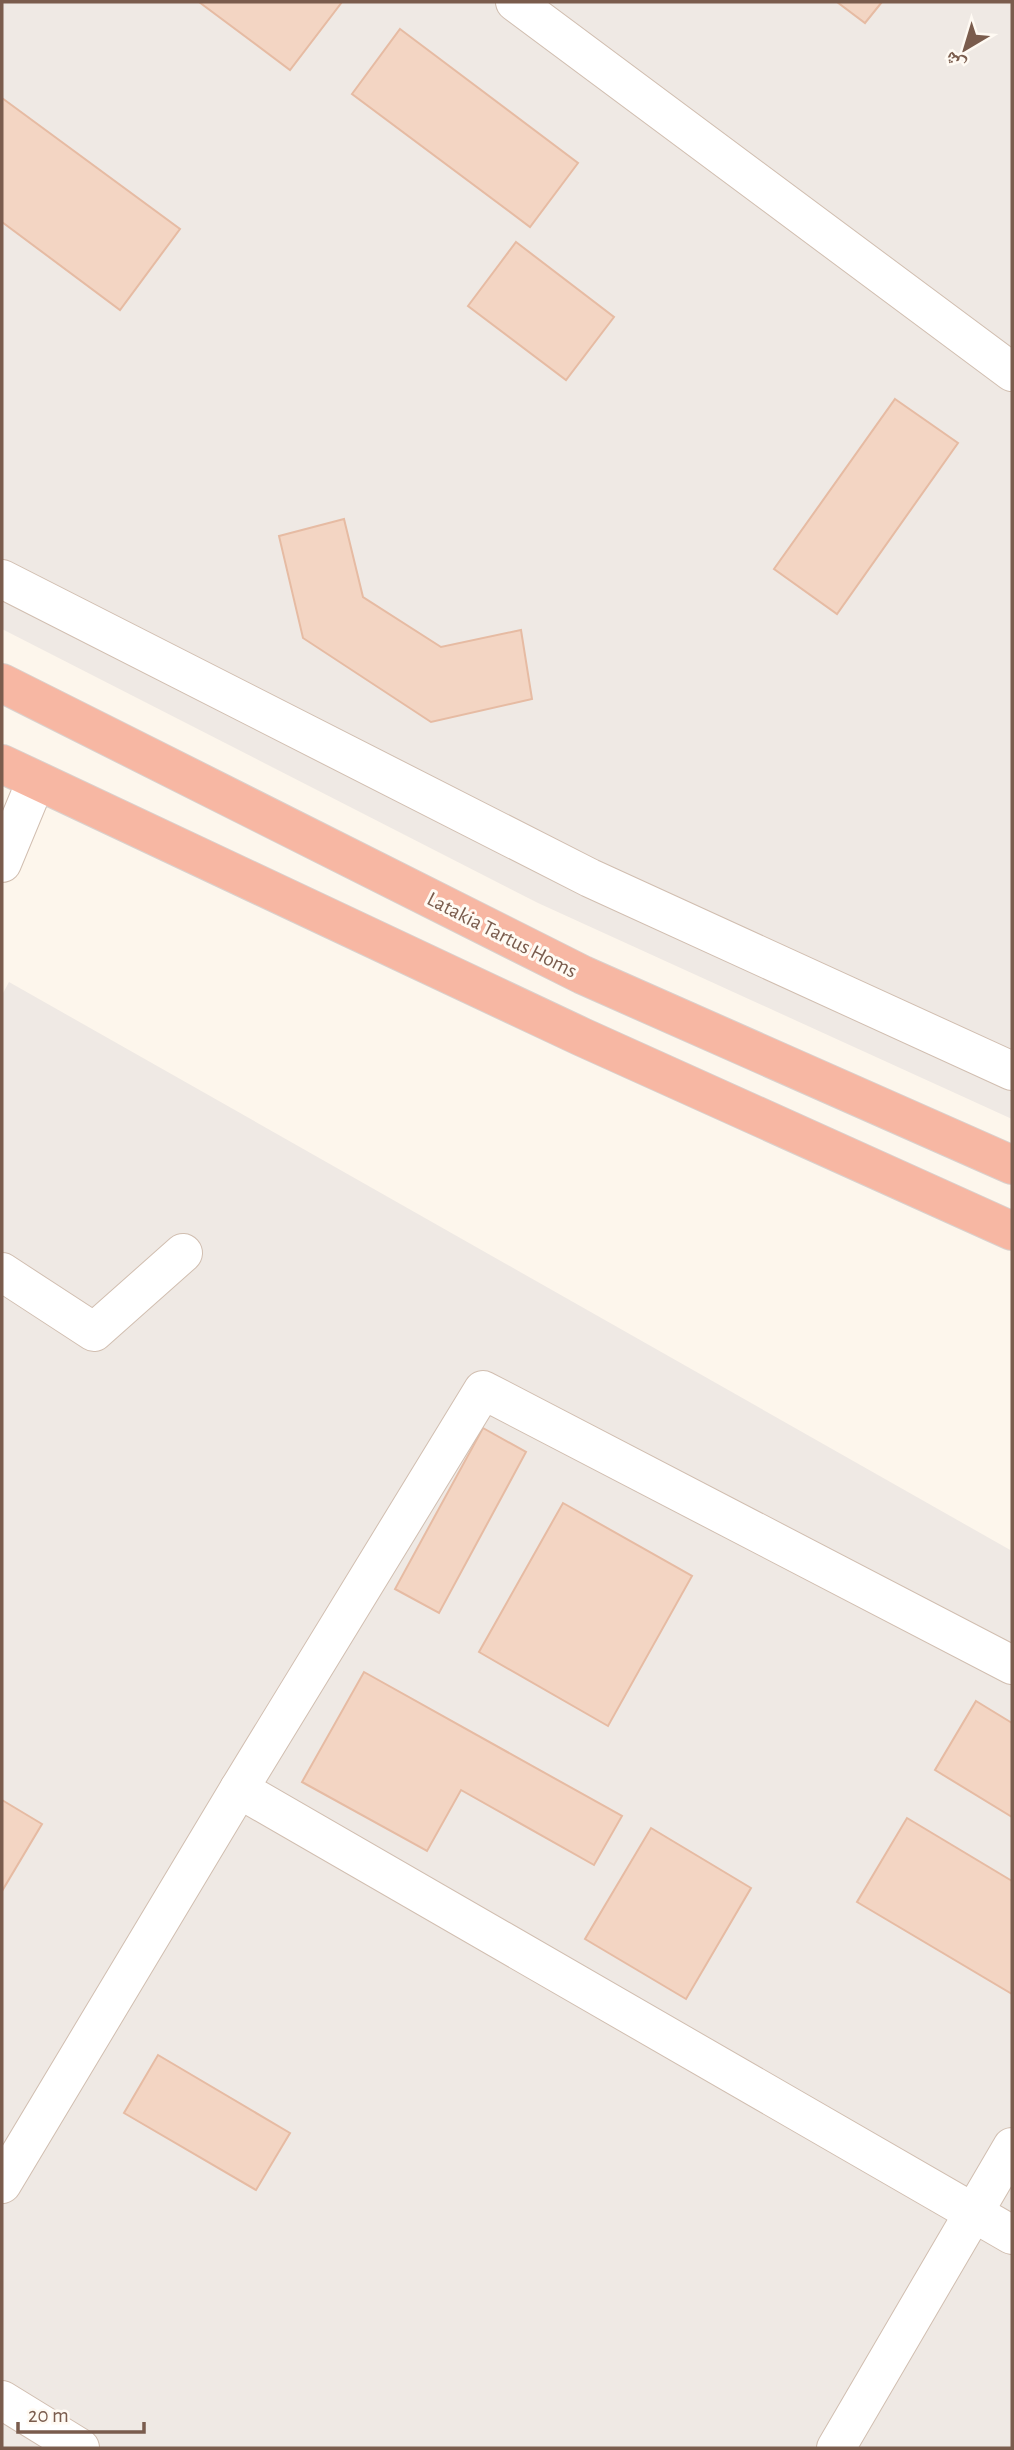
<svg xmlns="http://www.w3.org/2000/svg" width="1014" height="2450" font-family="'Alegreya Sans','Noto Naskh Arabic',sans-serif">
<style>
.industrial{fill:#efe9e4}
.building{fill:#f3d5c3;stroke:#e6bba3;stroke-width:2}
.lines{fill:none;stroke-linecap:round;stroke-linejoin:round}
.minor-casing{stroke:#d1beb0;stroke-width:40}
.highway-casing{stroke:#dad1cd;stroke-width:40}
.minor{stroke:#fff;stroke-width:38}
.highway{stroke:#f7b7a3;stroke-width:38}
.labels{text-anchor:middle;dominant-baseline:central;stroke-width:6;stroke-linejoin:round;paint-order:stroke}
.street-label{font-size:21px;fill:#7a5c4d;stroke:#fffaf3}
</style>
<rect width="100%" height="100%" fill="#fdf6ec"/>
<g class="industrial">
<polygon points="2,2 1012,2 1012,1119 538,903 2,629"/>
<polygon points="9,982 1012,1551 1012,2448 2,2448 2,995"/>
</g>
<g class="building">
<polygon points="199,2 342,2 290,70"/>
<polygon points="837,2 882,2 865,23"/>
<polygon points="400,29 578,163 530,227 352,94"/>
<polygon points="2,98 180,229 120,310 2,222"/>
<polygon points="516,242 614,317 566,380 468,306"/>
<polygon points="895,399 958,443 837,614 774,569"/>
<polygon points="344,519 363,597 441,647 521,630 532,699 431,722 303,638 279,536"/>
<polygon points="483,1428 526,1452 439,1613 395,1589"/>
<polygon points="563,1503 692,1576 608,1726 479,1652"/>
<polygon points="364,1672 622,1816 594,1865 461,1790 427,1851 302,1782"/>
<polygon points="976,1701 1012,1723 1012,1817 935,1770"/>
<polygon points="2,1800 42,1824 2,1891"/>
<polygon points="907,1818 1012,1881 1012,1994 857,1902"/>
<polygon points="651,1828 751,1888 686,1999 585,1939"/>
<polygon points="158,2055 290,2133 256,2190 124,2113"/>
</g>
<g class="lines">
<defs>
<g id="minor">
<polyline points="515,2 1012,372"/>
<polyline points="2,579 590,878 1012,1071"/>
<polyline points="2,863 36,781"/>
<polyline points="2,1272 94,1332 183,1253"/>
<polyline points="239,1789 1012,2235"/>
<polyline points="2,2184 239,1789 483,1390 1012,1665"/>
<polyline points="2,2400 80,2448"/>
<polyline points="836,2448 1012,2147"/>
</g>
<g id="highway">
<polyline points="2,683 583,975 1012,1165"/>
<polyline points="2,764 582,1037 1012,1231"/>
</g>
</defs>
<use href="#minor" class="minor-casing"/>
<use href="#highway" class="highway-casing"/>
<use href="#minor" class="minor"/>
<use href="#highway" class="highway"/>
</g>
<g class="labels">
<g class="street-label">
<text transform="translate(502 935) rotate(27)">Latakia Tartus Homs</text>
</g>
</g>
<rect width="1014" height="2450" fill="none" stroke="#7a5c4d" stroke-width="7"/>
<g transform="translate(965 49) rotate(218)" stroke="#fffaf3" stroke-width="5" paint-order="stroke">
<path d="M0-5L12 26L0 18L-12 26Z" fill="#7a5c4d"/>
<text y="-10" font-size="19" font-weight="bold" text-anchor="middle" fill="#7a5c4d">ش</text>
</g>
<path d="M18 2422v10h126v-10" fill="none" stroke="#7a5c4d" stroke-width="3.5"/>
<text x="28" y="2422" font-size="21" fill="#7a5c4d" stroke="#fffaf3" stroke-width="5" paint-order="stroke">20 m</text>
</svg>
